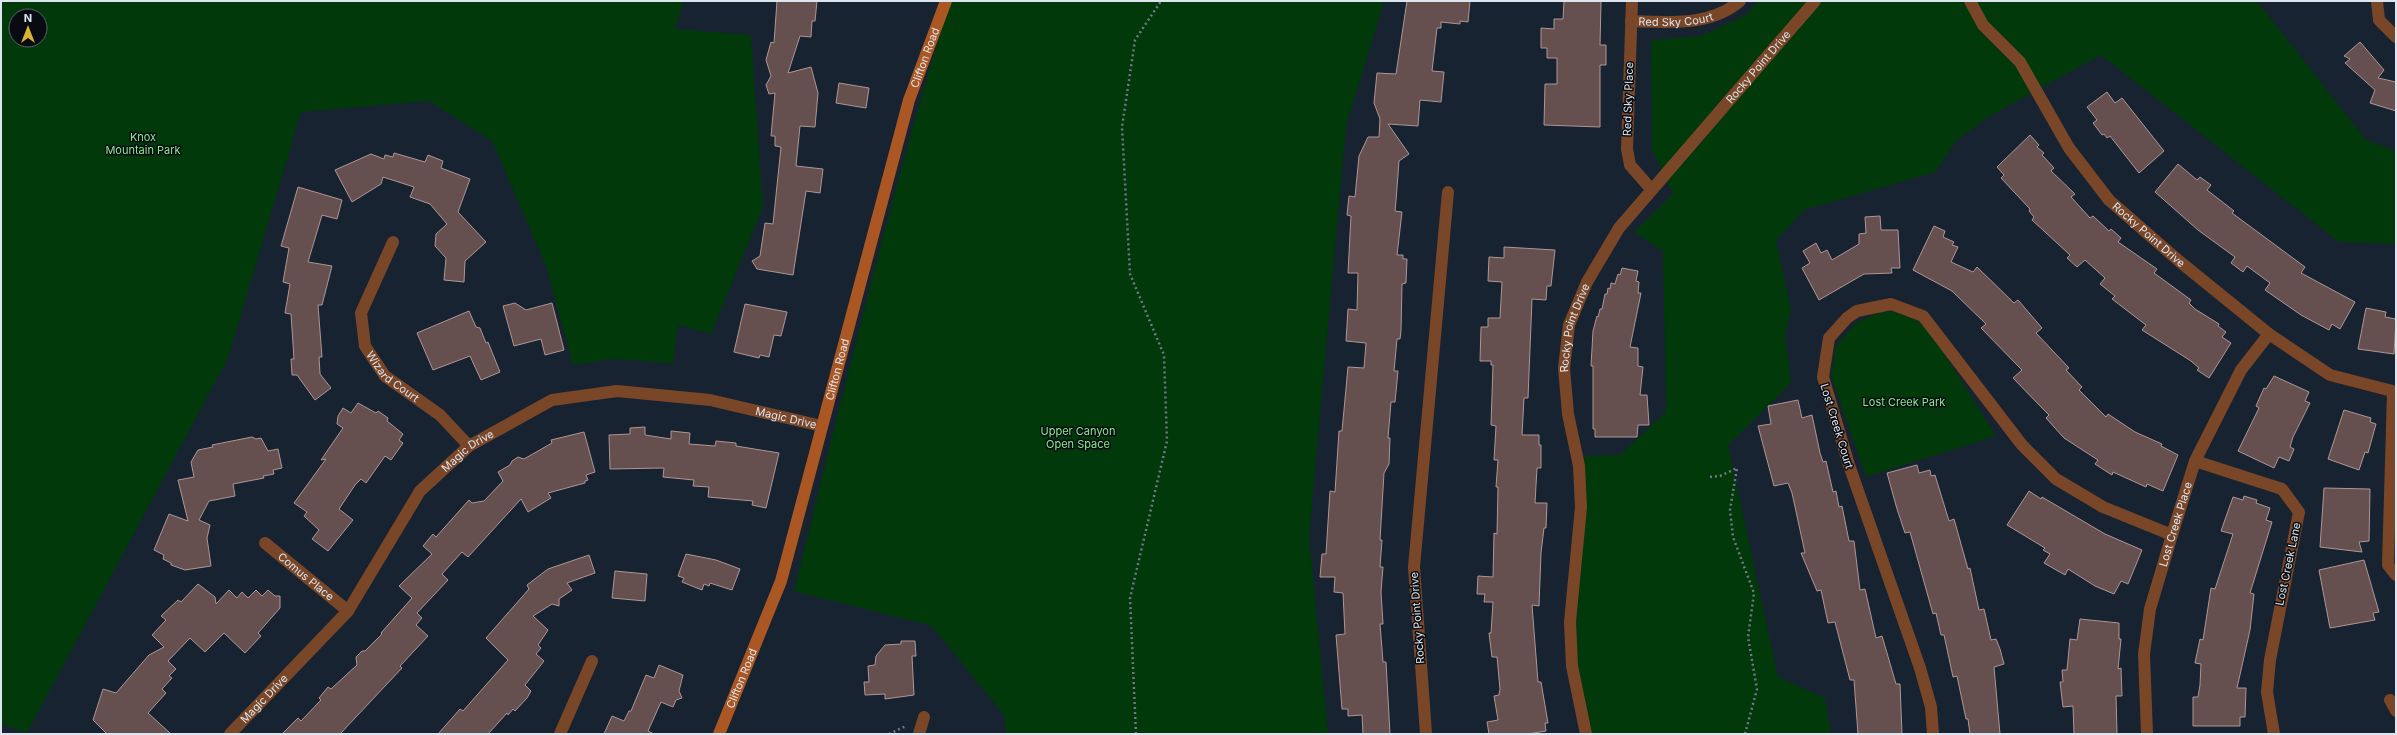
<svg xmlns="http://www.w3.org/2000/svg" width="2397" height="735" font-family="Inter,sans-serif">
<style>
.green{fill:#01390b;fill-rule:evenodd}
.building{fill:#66504f;stroke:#ae9694}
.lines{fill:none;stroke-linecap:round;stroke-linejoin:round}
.path{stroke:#6f7985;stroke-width:2.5;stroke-dasharray:2 3;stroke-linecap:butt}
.street{stroke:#7a4628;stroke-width:12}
.secondary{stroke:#ab5723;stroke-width:12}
.labels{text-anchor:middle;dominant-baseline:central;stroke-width:3;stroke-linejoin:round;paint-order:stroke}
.street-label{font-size:11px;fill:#dde5ee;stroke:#080c12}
.park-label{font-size:11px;fill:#89eb8f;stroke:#080c12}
</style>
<rect width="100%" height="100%" fill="#182331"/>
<g class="green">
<path d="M 1,1 L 684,1 L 675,29 L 751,35 L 763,207 L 711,334 L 678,325 L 673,363 L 612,359 L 573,365 L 546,266 L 492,141 L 429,101 L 301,112 L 228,358 L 27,733 L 1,724 ZM 16,16 L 40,16 L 40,40 L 16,40 Z"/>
<path d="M 950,1 L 1384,1 L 1346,126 L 1309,537 L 1328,734 L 1006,734 L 1004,715 L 932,626 L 794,591 C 843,394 890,196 950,1 Z"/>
<polygon points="1758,1 2257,1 2366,140 2396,151 2396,244 2339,242 2101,55 1990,116 1957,140 1935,172 1804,210 1776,241 1791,310 1785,334 1791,383 1728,445 1778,677 1825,698 1831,734 1589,734 1574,666 1572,623 1584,511 1584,456 1620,455 1666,412 1663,251 1634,232 1673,194 1652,150 1651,40 1701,36 1746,15"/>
<polygon points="1880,312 1905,312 1930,331 1996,436 1866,477 1831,376 1836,346 1857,322"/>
</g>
<g class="building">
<polygon points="777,1 817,1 815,21 812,21 811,37 800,36 788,73 811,67 818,93 815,127 800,126 796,166 823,169 820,193 806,191 793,275 757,269 752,261 760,256 765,223 773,224 781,147 775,146 775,136 771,136 775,93 769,94 766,85 771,76 766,60 771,42 774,43"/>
<polygon points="1407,1 1470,1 1468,22 1460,21 1460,24 1441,22 1441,28 1437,28 1432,71 1444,72 1441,102 1420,100 1418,126 1388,124 1409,154 1399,161 1396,201 1395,211 1402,212 1397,255 1403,255 1403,259 1407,259 1406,283 1402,284 1401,331 1400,339 1397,339 1394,371 1398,371 1395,402 1391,402 1388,438 1390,438 1389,464 1384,473 1380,540 1382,540 1380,567 1383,567 1381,592 1383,624 1380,624 1383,662 1386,662 1390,734 1363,734 1362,715 1348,716 1348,709 1342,709 1336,635 1345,634 1343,593 1334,592 1335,577 1320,577 1322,554 1326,554 1330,491 1335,492 1339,431 1342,431 1348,367 1364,368 1366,343 1346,341 1348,309 1357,310 1358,273 1348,273 1351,216 1347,215 1349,196 1355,197 1359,156 1368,137 1379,137 1380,119 1374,103 1377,73 1396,74"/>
<polygon points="1564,1 1601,1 1600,45 1606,45 1606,65 1600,65 1600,127 1544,125 1545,84 1557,84 1557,58 1547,58 1547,48 1541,48 1541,28 1554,29 1554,19 1563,19"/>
<polygon points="2360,42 2384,70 2378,78 2396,82 2396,111 2370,103 2375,90 2345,63 2350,59 2344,56"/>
<polygon points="839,83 869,88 866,108 836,103"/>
<polygon points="2107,92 2115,103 2122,98 2164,151 2139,173 2110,136 2107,138 2104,134 2102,135 2093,123 2097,120 2087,107"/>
<polygon points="2030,135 2039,145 2037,147 2044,153 2042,155 2054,168 2051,171 2075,194 2071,197 2090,218 2093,216 2109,231 2111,229 2121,238 2118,242 2157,269 2154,273 2191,300 2189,303 2195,309 2219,324 2218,326 2226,332 2222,337 2231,343 2209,378 2197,370 2199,368 2191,361 2142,330 2146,325 2112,299 2115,296 2100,284 2105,278 2085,260 2077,267 2067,258 2070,255 2032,220 2034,217 2029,211 2030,209 2001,178 2004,175 1997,167"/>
<polygon points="394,153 425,162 428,155 443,161 441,168 470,179 458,212 486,242 465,261 464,282 444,280 446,258 435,246 436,234 447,224 430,204 410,197 414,187 383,177 381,184 352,202 335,170 371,154 384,159 385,155 393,157"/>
<polygon points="2178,164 2197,180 2200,177 2211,185 2207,190 2234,211 2232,213 2305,267 2301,273 2355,302 2340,329 2332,324 2329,330 2301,315 2265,290 2270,283 2247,266 2243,272 2231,263 2235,257 2198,230 2155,192"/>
<polygon points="298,187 342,200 337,219 322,215 308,262 332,266 322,305 318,305 322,357 319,357 320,374 331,388 315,400 297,375 292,375 291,359 294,359 291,314 285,313 290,284 283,282 289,248 281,246"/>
<polygon points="1880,216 1881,230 1898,230 1900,268 1891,268 1892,273 1864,274 1819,300 1802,268 1810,263 1803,251 1816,243 1821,253 1827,250 1832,260 1859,244 1859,234 1866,233 1865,217"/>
<polygon points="1934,226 1945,231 1943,237 1954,242 1952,245 1958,247 1951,262 1973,272 1977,267 2014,303 2018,300 2042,328 2036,333 2069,368 2066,370 2082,387 2079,390 2106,417 2108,414 2135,432 2162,444 2161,446 2178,455 2163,491 2147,484 2146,487 2113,472 2112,475 2095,464 2098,460 2064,438 2046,418 2049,415 2044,410 2013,378 2022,370 1981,328 1986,324 1952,291 1913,270"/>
<polygon points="1504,247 1555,250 1551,286 1547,286 1546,300 1532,299 1528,398 1524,398 1522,435 1539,435 1539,445 1541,445 1541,468 1537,468 1535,503 1547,503 1546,528 1544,528 1541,553 1539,606 1532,605 1538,682 1541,682 1548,723 1545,723 1546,731 1528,734 1489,734 1487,722 1498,720 1494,696 1499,695 1500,689 1497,657 1492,657 1489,633 1491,633 1493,602 1484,602 1485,594 1477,594 1478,576 1493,577 1494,533 1497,534 1498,487 1496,487 1498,460 1494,460 1496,426 1491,425 1493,365 1491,365 1491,361 1480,361 1481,327 1488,327 1488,318 1500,318 1502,282 1488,281 1489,257 1504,258"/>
<polygon points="1622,268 1638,271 1636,281 1639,282 1638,293 1641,293 1630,347 1638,348 1638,366 1643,367 1640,395 1647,395 1649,425 1638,425 1637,437 1595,437 1595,429 1593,429 1593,366 1591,366 1593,331 1597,316 1598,317 1600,309 1602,309 1605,294 1607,294 1608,288 1610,289 1611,283 1615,284 1618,274 1620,275"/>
<polygon points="515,303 526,310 552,303 564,350 545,355 541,339 514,346 503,306"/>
<polygon points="745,304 787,312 781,336 774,335 769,357 760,355 759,358 734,352"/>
<polygon points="2366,308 2386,312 2385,317 2396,319 2394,354 2358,349"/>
<polygon points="469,311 476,327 480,328 486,343 488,342 500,372 481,380 470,356 433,370 417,333"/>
<polygon points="2274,376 2309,392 2305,401 2310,403 2293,437 2290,447 2294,449 2289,461 2279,457 2274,468 2238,451 2259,408 2256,406 2264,388 2266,389"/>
<polygon points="1798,400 1802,418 1812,415 1820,453 1823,462 1826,461 1833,492 1836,491 1839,507 1842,506 1849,541 1854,541 1860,590 1865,589 1876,638 1882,636 1896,684 1900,684 1902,734 1858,734 1854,680 1850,680 1835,622 1828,623 1821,590 1817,591 1801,553 1805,553 1792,493 1788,483 1774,486 1758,426 1771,424 1768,406"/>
<polygon points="358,403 376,413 378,411 388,418 387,421 403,434 399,440 403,443 391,460 385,456 366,483 361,479 355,485 339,509 353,520 328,551 312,539 319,530 304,516 307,512 294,503 326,459 321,460 343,428 337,424 338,416 343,408 351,413"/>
<polygon points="2344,410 2371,418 2370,422 2376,424 2368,453 2365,452 2359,470 2328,459"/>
<polygon points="645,427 645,435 671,439 671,431 690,433 689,444 715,446 716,441 736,443 736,446 779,453 766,508 752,505 753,501 708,497 709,487 693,486 694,480 663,477 664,468 610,469 609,435 630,434 630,428"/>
<polygon points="584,432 595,472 586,475 588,480 585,481 585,483 548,493 551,498 528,512 521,499 468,557 462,552 442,574 448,580 417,613 422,618 416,625 428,636 400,666 402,668 340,734 282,734 298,718 301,721 321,700 319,698 328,687 331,689 357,665 356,657 362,651 365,651 382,634 381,633 412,598 399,586 432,554 423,546 433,534 436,537 469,500 472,503 484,501 503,481 498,472 510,465 512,461 518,457 524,459 552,443 551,440"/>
<polygon points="252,437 256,439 261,438 268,451 278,449 282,468 273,470 274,474 263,476 264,478 233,484 235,496 209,501 199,520 210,525 207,538 211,566 185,570 171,565 171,563 163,559 164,555 154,550 169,514 188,521 178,480 194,477 191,462 198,450 213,447 212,445"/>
<polygon points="1917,465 1919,473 1930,470 1931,476 1935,475 1949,521 1954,519 1968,569 1970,568 1979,610 1984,609 1991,640 1996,639 2000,649 2004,664 1994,667 2000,734 1970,734 1968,719 1966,719 1957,676 1953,677 1944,635 1941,635 1936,613 1933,614 1910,532 1905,533 1897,509 1887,473"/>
<polygon points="2324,488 2370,489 2369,541 2359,542 2362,552 2320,547"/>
<polygon points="2029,491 2041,499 2042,497 2105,534 2142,550 2128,584 2121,581 2114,594 2095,586 2068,569 2065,575 2044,563 2050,554 2043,550 2045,548 2007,525"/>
<polygon points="2244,496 2257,500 2256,503 2270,508 2266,520 2272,522 2250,593 2254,594 2250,630 2237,688 2246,688 2245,717 2240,717 2240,726 2193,726 2193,697 2198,697 2200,685 2201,664 2195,663 2200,639 2203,640 2211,588 2215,589 2233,534 2221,531 2233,497 2243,500"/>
<polygon points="686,554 716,560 740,569 732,590 710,583 709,586 704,584 702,590 682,582 684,578 678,576"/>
<polygon points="589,555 595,573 567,583 572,590 559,599 559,606 552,604 533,616 548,630 538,645 541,648 536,654 544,661 525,685 531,691 527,698 515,711 513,709 508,715 507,713 488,734 438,734 460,709 463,711 508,660 486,638 529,589 527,585 548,569"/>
<polygon points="2364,560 2379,612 2373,613 2375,620 2330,628 2319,570"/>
<polygon points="615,571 647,574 645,601 612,598"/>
<polygon points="198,584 215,597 216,604 229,590 237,598 242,592 248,598 256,590 262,596 268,590 275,596 280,596 280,608 258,633 261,636 245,653 224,633 205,652 190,638 168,661 176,669 169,676 172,678 162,689 166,693 148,713 171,734 107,734 93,720 103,689 116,693 149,655 164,647 152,635 166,620 161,616 178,600 181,602"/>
<polygon points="2080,619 2119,623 2119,639 2121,639 2118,669 2121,668 2122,696 2116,696 2117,734 2074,734 2073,706 2063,707 2060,682 2063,682 2062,670 2067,670 2070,639 2077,640"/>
<polygon points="901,641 915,641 916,656 912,656 914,695 885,699 885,694 865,695 864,682 869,682 868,666 875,665 876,656 885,645 901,644"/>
<polygon points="659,665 683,675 679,691 682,698 676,700 673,707 661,702 648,731 654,734 604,734 612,716 624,721 629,711 631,711 646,675 654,678"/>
</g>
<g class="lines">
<g class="path">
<polyline points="1710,477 1720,476 1737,468 1730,510 1733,537 1754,593 1748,637 1757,689 1745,734"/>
<polyline points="889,734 906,726"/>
<polyline points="1136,734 1130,598 1167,441 1164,355 1130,274 1122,127 1135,40 1161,1"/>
</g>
<g class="street">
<polyline points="1632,1 1627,149 1630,165 1651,189"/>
<path id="s1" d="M 1970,1 L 1983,25 L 2020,62 L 2069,148 L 2109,200 L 2179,261 L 2269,334 L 2330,375 L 2396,392"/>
<polyline points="2377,1 2379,20 2396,37"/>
<path id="s2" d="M 1631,21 C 1668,22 1710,27 1740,1"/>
<path id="s3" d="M 393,242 L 361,313 L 365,346 L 385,376 L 440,415 L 469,446"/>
<polyline points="2393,392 2388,565 2396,575"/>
<polyline points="2195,461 2282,489 2299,512 2270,660 2267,692 2274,734"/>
<path id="s4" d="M 265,543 L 348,611"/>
<polyline points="2390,700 2396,711"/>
<path id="s5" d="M 230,734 L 348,611 L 420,491 L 469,446 L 552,400 L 617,391 L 710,400 L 822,426"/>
<polyline points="560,734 592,661"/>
<polyline points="919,734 924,717"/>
<polyline points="1426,734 1414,567 1448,192"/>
<path id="s6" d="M 1586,734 L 1572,666 L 1570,622 L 1581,507 L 1579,466 L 1568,414 L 1564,368 L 1569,325 L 1587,282 L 1619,228 L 1815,1"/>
<polyline points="1933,734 1931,707 1920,668 1849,465 1823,377 1829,338 1847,318 1857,311 1891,304 1923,316 2022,445 2056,479 2103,507 2172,535"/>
<path id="s7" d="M 2147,734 L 2144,654 L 2150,609 L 2172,535 L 2195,461 L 2241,370 L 2269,334"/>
</g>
<path class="secondary" id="s8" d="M 719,734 L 781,581 L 909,100 L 946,1"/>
</g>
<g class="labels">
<g class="street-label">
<text stroke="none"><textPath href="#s2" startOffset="45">Red Sky Court</textPath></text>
<text stroke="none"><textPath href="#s8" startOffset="708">Clifton Road</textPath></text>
<text stroke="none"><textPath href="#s6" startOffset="735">Rocky Point Drive</textPath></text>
<text transform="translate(1628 99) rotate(-88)">Red Sky Place</text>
<text stroke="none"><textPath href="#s1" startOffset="297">Rocky Point Drive</textPath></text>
<text stroke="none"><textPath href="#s6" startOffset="411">Rocky Point Drive</textPath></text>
<text stroke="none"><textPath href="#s8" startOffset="384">Clifton Road</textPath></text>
<text stroke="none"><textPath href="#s3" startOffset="153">Wizard Court</textPath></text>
<text stroke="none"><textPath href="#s5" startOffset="709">Magic Drive</textPath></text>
<text transform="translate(1837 426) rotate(73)">Lost Creek Court</text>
<text stroke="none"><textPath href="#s5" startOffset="373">Magic Drive</textPath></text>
<text stroke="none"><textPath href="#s7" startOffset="214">Lost Creek Place</textPath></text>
<text transform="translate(2288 564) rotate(-78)">Lost Creek Lane</text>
<text stroke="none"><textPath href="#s4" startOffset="53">Comus Place</textPath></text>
<text transform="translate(1417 618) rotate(-94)">Rocky Point Drive</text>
<text stroke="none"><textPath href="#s8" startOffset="60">Clifton Road</textPath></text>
<text stroke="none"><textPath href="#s5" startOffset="49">Magic Drive</textPath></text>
</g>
<g class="park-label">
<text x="143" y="137">Knox<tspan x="143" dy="13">Mountain Park</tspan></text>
<text x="1904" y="402">Lost Creek Park</text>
<text x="1078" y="431">Upper Canyon<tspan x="1078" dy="13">Open Space</tspan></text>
</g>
</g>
<rect width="2397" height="735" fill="none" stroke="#dde5ee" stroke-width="4"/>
<g transform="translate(28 28)"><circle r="19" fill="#080c12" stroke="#5d636a"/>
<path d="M0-3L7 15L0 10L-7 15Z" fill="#dbb233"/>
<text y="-6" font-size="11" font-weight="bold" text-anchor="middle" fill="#dde5ee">N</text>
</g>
</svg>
